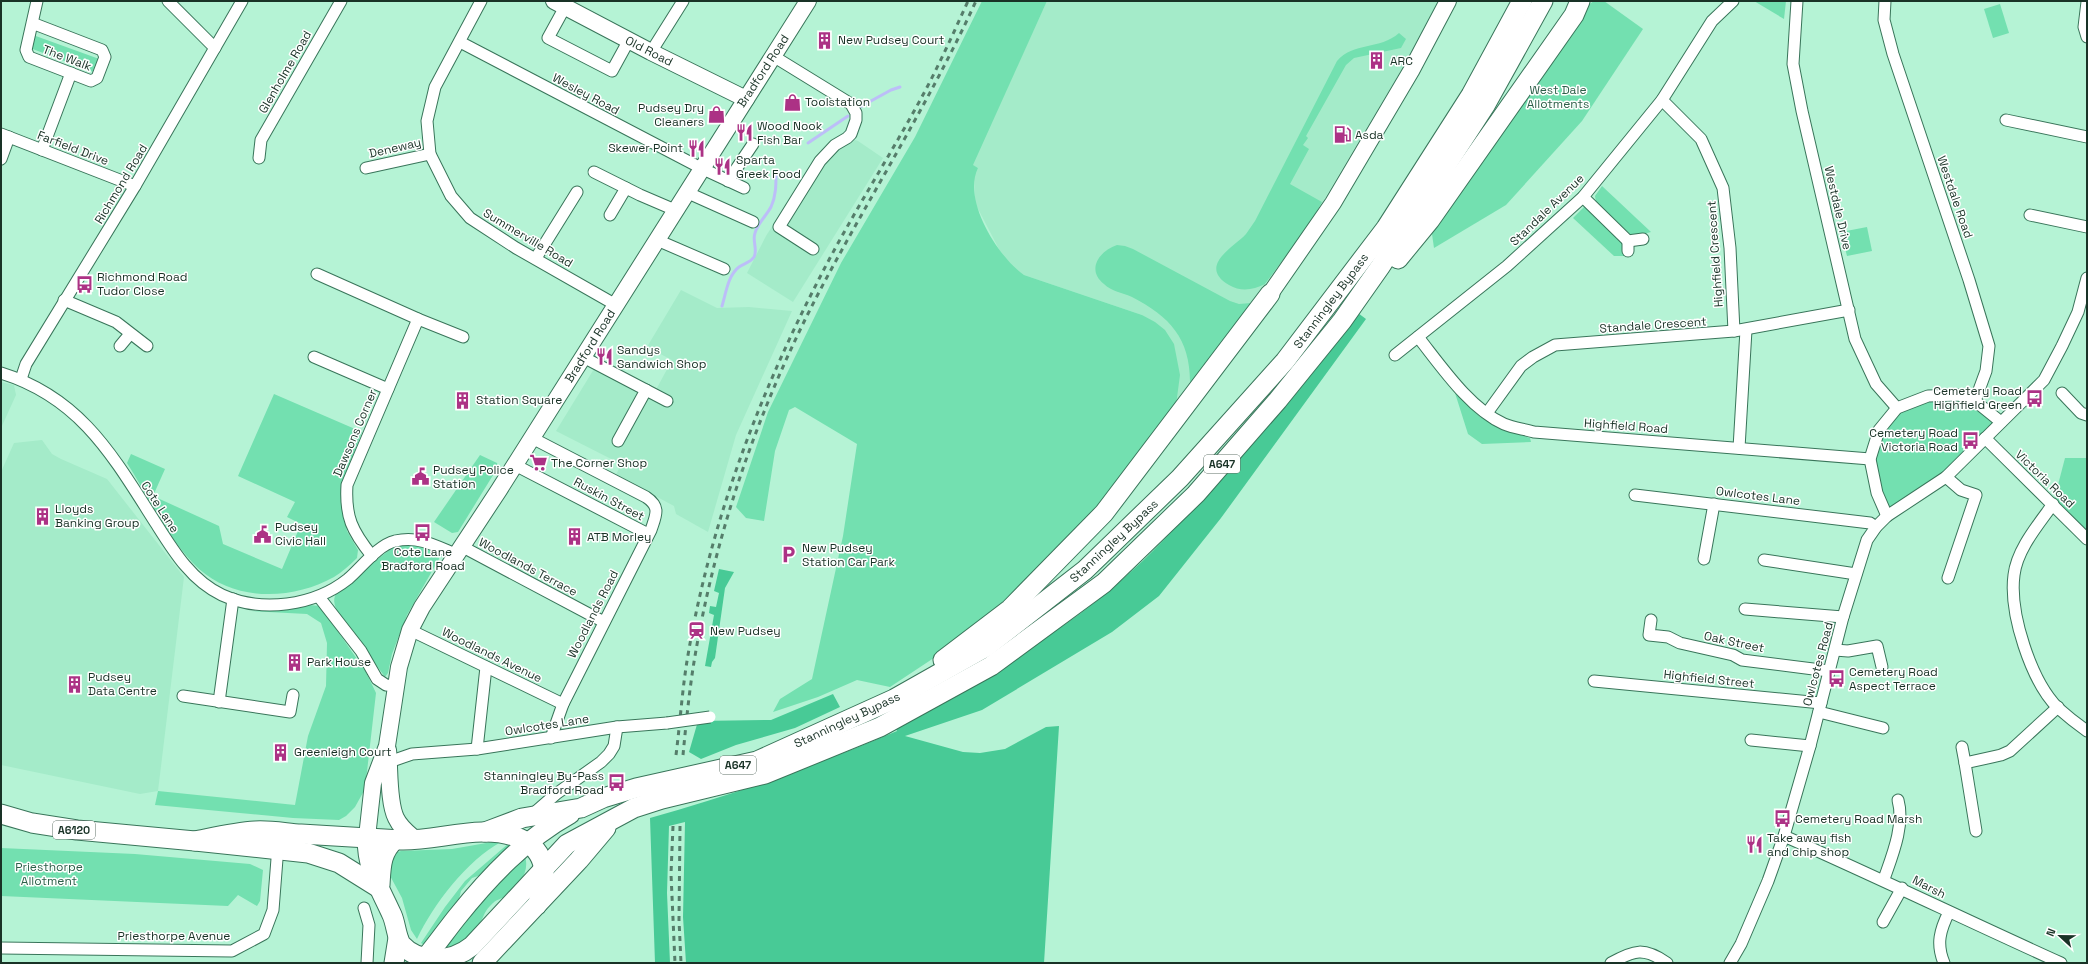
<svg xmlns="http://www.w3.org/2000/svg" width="2088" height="964" font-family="'Space Grotesk',sans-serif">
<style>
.built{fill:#a4ebc9}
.green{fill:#73e0b0}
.forest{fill:#48ca96}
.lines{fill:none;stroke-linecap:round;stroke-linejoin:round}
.stream{stroke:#bcbef8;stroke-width:3}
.minor-casing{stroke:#39755a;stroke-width:13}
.secondary-casing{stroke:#39755a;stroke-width:18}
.trunk-casing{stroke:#39755a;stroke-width:21}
.minor{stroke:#fff;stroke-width:11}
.secondary{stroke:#fff;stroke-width:16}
.trunk{stroke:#fff;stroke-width:19}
.rail{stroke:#557d6a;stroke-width:3;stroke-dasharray:5 5;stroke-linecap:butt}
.minor-bridge-casing{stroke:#39755a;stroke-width:13;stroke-linecap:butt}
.minor-bridge{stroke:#fff;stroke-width:11}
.labels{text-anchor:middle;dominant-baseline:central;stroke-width:3;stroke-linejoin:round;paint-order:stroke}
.shield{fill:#fff;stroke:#5e7067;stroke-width:1}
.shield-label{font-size:11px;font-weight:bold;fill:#193226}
.poi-label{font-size:12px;fill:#193226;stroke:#fff;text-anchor:start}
.street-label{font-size:12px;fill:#193226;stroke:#fff}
.park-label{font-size:12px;fill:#2d6049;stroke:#fff}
</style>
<rect width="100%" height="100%" fill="#b5f3d5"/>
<g class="built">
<polygon points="1047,1 1439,1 1409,57 1310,223 1176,404 1142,315 1024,275 1013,267 1002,255 975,203 974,175 978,168 972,165"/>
<polygon points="841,135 858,141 883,158 793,302 747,273 766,236 818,154"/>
<polygon points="681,290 717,308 749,307 792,311 736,435 708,532 676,514 674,506 616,475 621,464 556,431 594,369 651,399 672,360 647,347"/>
<polygon points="1,382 14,385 16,395 1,428"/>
<polygon points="42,440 52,454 61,459 107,479 184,577 158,791 140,794 1,765 1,472 14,443"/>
</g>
<g class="green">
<path d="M 982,1 L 1047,1 L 973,165 L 978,168 C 962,200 998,257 1024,275 L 1142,315 L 1155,322 L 1165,330 L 1174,344 L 1180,375 L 1176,405 L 1098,505 L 1019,588 L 964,638 L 890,687 L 857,680 L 818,697 L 773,712 L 780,699 L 812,679 L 843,536 L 857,444 L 795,407 L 789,410 L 775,451 L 764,521 L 746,518 L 736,507 L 768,412 L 841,263 L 915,137 Z"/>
<polygon points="1594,1 1604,1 1643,29 1582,121 1506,205 1434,248 1430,220 1574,15"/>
<polygon points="1754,1 1786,1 1784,19"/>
<polygon points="2000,4 2009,33 1993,38 1984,9"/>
<path d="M 1399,33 L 1406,39 L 1401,48 L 1354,58 L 1346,65 L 1306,136 L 1308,138 L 1303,145 L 1309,149 L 1290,184 L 1322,202 L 1310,223 L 1265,284 C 1253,290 1241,292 1229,285 C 1197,266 1234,247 1246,234 C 1249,230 1252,225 1255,221 L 1337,61 C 1353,42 1380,50 1399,33 Z"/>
<polygon points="33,35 102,60 96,73 30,48"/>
<polygon points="1602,186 1651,232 1640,235 1630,234 1596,202 1595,196"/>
<polygon points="1585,206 1624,240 1625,247 1624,256 1614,256 1573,218"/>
<polygon points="1867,227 1872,251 1847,256 1841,232"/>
<path d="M 1117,245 L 1125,246 L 1133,249 L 1230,301 L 1239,304 L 1251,303 L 1190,385 C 1191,340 1171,317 1132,297 C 1123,293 1111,291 1104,284 C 1086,270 1099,251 1117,245 Z"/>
<polygon points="1455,393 1480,417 1508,431 1530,438 1531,442 1482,444 1468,434"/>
<path d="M 274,394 L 362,432 L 342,483 L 341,499 L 347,531 L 358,550 L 357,558 C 350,565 342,572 334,577 C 293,600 236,602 199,569 C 169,541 149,498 127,463 L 131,454 L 165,469 L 153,496 L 219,526 L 223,544 L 282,569 L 301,524 L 287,517 L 295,502 L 238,476 Z"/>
<polygon points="1959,395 2001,422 1946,477 1887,516 1870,459 1879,430 1897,408 1928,396"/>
<polygon points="480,455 497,463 498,467 458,532 452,533 434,522"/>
<polygon points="2065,458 2087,458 2087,539 2053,504"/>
<path d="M 413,543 L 438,552 L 439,559 L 407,615 L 392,654 L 388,673 L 385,677 L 338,613 C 334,604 332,599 338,590 L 392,548 Z"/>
<polygon points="310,605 320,606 323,610 366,672 376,693 365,789 355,807 346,816 339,820 293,818 155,805 158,791 295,805 308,736 326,686 327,643 321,623 307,614 251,611 288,610"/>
<path d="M 492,842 L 501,842 C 467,860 433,905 417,939 L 411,930 L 402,898 L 388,872 L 394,853 L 401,851 L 452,849 Z"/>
<polygon points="509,843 511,844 484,874 472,878 461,891 458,903 424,945 421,943 445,907 465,881"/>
<polygon points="1,848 135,854 250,864 263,870 260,901 257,906 238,895 228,906 1,896"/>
<path d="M 525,856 C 530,872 519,885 507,895 C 501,900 497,898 490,906 C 483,913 484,918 479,924 C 469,938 459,946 443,950 L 480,902 Z"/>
</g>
<g class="forest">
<path d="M 1358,313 L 1366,319 L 1221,518 L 1159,596 L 1112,632 L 982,710 L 905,736 L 963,752 L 980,753 L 1005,749 L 1046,727 L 1059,726 L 1044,963 L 686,963 L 683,917 L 685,822 L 669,826 L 667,893 L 670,963 L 655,963 L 650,818 C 734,795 816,765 897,731 L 894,725 C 967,683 1045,645 1110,590 C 1161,548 1204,496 1246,446 C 1284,402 1321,357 1358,313 Z"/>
<polygon points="719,569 734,572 725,588 715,658 712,662 711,667 705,666 714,615 709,613 710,606 716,607 719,593 714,591"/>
<polygon points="833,694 840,707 795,728 736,745 701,759 689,752 698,721 771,720"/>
</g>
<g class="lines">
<g class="stream">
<polyline points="860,107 891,90 900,87"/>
<polyline points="808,143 848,116"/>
<path d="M 722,306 C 726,293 728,275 739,267 C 744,263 750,263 754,257 C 758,250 752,241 755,233 C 758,223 766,216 771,207 C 776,196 776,185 776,174"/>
</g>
<defs>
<g id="minor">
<polyline points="168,1 215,48"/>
<polyline points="481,1 435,87 427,121 430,154 451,196 470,218 516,248 616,305"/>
<polyline points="1797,1 1793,64 1802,111 1855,339 1876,384 1897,408"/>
<polyline points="1885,1 1884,20 1893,54 1969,280 1989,346 1986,371 1975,401"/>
<polyline points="2087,2 2084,27 2087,37"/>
<polyline points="565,7 548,38 612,71 629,40"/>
<polyline points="32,23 102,50 105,57 97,78 91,81 29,57 26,50 37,1"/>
<polyline points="460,42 701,168 744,188"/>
<polyline points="651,52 683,1"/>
<polyline points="773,56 851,104 856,113 856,120 851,134 847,138 835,145 820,161 779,227 813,249"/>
<polyline points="1662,100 1701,139 1723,188 1730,248 1734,331"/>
<polyline points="2006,120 2087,137"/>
<polyline points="1,134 135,186"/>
<polyline points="42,150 71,73"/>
<polyline points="259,158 261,140 341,1"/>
<polyline points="1,159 9,137"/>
<polyline points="366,168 430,154"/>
<polyline points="594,172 640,195 675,210"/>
<polyline points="728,181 753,144"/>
<polyline points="686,192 753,222"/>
<polyline points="1583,197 1628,241 1643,239"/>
<polyline points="610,215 626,188"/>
<polyline points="2030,215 2087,227"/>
<polyline points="657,240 724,269"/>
<polyline points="1628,241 1628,251"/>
<polyline points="536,258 577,192"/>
<polyline points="317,274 418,319 463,337"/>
<polyline points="64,300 116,322 147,346"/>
<path d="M 1418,337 C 1441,366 1470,409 1504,424 C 1513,428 1524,429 1534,432 L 1870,459"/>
<polyline points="120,346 130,334"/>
<polyline points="1395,355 1507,266 1583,197 1662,100 1712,21 1733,1"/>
<polyline points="314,357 388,389"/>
<polyline points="583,357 667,401"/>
<path d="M 1,373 C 82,398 114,458 157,525 C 174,552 192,581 222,595 C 262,613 314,606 348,579 C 361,568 378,545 395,541 C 419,536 434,545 455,554"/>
<polyline points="21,379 26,364 135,186 242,1"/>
<polyline points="2062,393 2081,413 2087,415"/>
<polyline points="1487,413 1521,366 1533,357 1555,345 1734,331 1849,310"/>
<path d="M 532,438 L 646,497 C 661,507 656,515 651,530 L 563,704 L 551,738"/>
<polyline points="1985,438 2087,539"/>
<polyline points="618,441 646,390"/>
<polyline points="1739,448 1746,330"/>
<polyline points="515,465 648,534"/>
<polyline points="1946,477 1961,490 1976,495 1948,578"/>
<polyline points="1635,495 1870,523 1876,527"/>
<path d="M 2053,504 C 2039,524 2017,549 2014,575 C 2009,613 2031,681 2058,708 C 2067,716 2077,724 2087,731"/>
<polyline points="1887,516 1877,493 1870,459 1879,430 1897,408 1928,396 1959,395 1975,401 2001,422"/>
<polyline points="461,546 604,622"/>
<path d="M 372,556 C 352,531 345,517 347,485 L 418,319"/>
<polyline points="1704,559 1714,504"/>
<polyline points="1764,560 1856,574"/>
<polyline points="319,597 361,651 377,679 386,685 396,686"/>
<polyline points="1745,609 1843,617"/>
<polyline points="1651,620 1649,635 1668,637 1680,643 1733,655 1742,660 1829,671"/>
<polyline points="410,630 563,704"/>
<polyline points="1835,650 1848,651 1877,646 1882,667"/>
<polyline points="1594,681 1821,703"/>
<polyline points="183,696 290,712 293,695"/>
<polyline points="219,702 233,599"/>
<polyline points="1819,712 1883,728"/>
<polyline points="1751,740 1810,746"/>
<polyline points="1962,747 1965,763"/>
<polyline points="477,749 486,667"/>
<polyline points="389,762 412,754 477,749 617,727 667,723"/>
<polyline points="533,814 556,794 601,762 609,754 614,746 617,727"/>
<polyline points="1976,831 1965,763 2001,755 2010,751 2058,707"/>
<path d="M 1784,836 C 1877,877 1968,921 2061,963"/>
<path d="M 1884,879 C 1892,856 1905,825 1898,800"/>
<polyline points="364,908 369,925 367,963"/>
<polyline points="1883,922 1902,888"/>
<polyline points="1,948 232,951 264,934 273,910 278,846"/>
<path d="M 1611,963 C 1634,950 1644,947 1667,963"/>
<polyline points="1730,963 1741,944 1768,881 1784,836 1810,746 1843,617 1867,540 1876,527 1887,516 1946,477 2044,380 2062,346 2078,312 2087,278"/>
<path d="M 1944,963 C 1936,944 1940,930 1949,912"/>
</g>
<g id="secondary">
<polyline points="554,1 651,52 746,99"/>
<polyline points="1270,294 1333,203 1411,71 1448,1"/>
<path d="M 388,750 C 390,768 388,802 396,818 C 400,827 408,833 415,839"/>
<polyline points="367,837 373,783 387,746 399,667 410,630 422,607 499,490 808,1"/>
</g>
<g id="trunk">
<polyline points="1398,259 1430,220 1574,15 1580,1"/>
<polyline points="943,660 1010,609 1104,513 1270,294"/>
<polyline points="1,814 32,823 77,830 195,841 308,853 339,863 379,888"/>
<polyline points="485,832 522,818 581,808 603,798 636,788 757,761 894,699 986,647 1085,570 1180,478 1285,361 1386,228 1471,95 1522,1"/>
<path d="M 367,837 C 367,870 379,886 392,915 C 396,924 396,935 401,944 C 419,964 451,963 472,946 L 567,844 L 634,808 L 662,799 L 765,774 L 880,727 L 991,666 L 1104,583 L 1196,494 L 1278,400 L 1342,321 L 1380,267 L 1486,104 L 1543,1"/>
<path d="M 195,841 C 215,837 236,832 255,831 C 270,830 286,833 301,834 C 334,836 368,838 401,840 C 439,841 482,823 519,838 C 549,851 548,880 537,905"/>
<path d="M 380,885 C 381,867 381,851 396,839"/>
<polyline points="394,963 398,938"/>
<path d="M 421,963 C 434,948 445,932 457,917 C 489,877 525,839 570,814"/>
<polyline points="482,963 579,860 606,828"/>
</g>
</defs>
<use href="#minor" class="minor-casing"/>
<use href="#secondary" class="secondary-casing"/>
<use href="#trunk" class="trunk-casing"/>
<use href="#minor" class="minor"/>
<use href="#secondary" class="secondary"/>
<use href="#trunk" class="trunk"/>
<g class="rail">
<path d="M 676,755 C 680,724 682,692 687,661 C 709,527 757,399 819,279 C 851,216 890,156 924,93 C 940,63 954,32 968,1"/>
<path d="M 683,755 C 686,724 689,693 694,662 C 716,528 762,398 826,279 C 876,186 932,97 976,1"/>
<polyline points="673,826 671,874 675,963"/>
<polyline points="680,826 679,920 681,963"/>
</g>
<defs>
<polyline id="minor-bridge" points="667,723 710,717"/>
</defs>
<use href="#minor-bridge" class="minor-bridge-casing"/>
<use href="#minor-bridge" class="minor-bridge"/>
</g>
<defs>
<symbol id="building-bare" viewBox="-9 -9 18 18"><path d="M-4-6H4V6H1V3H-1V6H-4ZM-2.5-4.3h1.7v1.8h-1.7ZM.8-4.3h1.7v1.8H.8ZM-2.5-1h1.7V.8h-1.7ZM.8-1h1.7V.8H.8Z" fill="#ac3285" stroke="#fff" stroke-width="2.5" paint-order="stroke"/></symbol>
<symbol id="shop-bare" viewBox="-9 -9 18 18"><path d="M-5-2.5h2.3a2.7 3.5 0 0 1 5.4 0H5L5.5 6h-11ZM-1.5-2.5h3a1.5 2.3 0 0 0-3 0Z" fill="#ac3285" stroke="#fff" stroke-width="2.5" paint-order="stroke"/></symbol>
<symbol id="restaurant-bare" viewBox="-9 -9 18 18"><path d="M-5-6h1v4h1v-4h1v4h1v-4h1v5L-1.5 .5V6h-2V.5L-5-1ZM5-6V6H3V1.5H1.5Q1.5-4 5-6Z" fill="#ac3285" stroke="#fff" stroke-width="2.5" paint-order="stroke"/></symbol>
<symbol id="fuel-bare" viewBox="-9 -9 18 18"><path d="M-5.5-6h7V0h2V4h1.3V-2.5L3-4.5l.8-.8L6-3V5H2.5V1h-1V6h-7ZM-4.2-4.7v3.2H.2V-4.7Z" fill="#ac3285" stroke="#fff" stroke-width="2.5" paint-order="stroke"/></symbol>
<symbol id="bus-bare" viewBox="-9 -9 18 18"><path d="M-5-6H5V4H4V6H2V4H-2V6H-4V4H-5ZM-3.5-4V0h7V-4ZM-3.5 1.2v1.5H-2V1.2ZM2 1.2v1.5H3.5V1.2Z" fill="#ac3285" stroke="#fff" stroke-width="2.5" paint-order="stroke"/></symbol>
<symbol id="supermarket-bare" viewBox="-9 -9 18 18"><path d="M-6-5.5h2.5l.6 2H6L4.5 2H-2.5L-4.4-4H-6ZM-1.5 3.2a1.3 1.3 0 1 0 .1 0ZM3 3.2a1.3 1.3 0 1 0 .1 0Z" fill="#ac3285" stroke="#fff" stroke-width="2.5" paint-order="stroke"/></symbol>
<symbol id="civic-bare" viewBox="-9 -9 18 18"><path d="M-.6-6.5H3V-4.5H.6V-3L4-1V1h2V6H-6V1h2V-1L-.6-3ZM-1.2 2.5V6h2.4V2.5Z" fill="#ac3285" stroke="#fff" stroke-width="2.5" paint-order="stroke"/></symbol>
<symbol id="parking-bare" viewBox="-9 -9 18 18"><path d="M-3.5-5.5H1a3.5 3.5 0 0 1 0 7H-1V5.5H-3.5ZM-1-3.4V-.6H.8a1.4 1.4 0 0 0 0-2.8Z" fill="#ac3285" stroke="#fff" stroke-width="2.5" paint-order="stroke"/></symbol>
<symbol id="station-bare" viewBox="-9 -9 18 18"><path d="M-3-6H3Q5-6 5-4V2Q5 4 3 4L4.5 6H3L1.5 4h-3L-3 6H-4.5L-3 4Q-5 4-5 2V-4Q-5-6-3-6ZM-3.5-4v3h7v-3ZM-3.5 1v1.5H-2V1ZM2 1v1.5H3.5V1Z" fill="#ac3285" stroke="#fff" stroke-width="2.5" paint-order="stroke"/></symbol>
</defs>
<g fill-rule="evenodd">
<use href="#building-bare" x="812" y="28" width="25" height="25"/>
<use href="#building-bare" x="1364" y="48" width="25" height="25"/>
<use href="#shop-bare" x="780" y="90" width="25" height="25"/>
<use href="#shop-bare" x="704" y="102" width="25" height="25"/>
<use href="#restaurant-bare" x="732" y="120" width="25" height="25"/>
<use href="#fuel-bare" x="1330" y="122" width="25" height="25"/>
<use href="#restaurant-bare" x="684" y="136" width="25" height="25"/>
<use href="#restaurant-bare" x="710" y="154" width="25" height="25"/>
<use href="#bus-bare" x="72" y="272" width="25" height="25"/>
<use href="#restaurant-bare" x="592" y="344" width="25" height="25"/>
<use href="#bus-bare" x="2022" y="386" width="25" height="25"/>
<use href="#building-bare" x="450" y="388" width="25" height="25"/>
<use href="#bus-bare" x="1958" y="428" width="25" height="25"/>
<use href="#supermarket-bare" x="526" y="450" width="25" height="25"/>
<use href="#civic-bare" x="408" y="464" width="25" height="25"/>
<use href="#building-bare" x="30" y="504" width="25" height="25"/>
<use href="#bus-bare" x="410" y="520" width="25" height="25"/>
<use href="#civic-bare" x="250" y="522" width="25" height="25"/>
<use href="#building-bare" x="562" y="524" width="25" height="25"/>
<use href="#parking-bare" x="776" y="542" width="25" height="25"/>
<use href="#station-bare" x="684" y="618" width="25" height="25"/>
<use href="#building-bare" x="282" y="650" width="25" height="25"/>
<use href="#bus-bare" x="1824" y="666" width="25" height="25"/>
<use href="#building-bare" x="62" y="672" width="25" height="25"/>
<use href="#building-bare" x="268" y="740" width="25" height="25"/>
<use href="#bus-bare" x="604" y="770" width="25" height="25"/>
<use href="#bus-bare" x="1770" y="806" width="25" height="25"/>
<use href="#restaurant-bare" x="1742" y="832" width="25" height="25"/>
</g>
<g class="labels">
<g class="shield">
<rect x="1204" y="455" width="36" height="18" rx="3"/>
<rect x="720" y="756" width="36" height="18" rx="3"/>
<rect x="53" y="821" width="42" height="18" rx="3"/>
</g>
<g class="shield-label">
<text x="1222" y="464">A647</text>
<text x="738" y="765">A647</text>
<text x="74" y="830">A6120</text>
</g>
<g class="poi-label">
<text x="838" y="40">New Pudsey Court</text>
<text x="1390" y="61">ARC</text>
<text x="805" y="102">Toolstation</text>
<text x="704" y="108" text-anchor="end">Pudsey Dry<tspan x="704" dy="14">Cleaners</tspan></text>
<text x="757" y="126">Wood Nook<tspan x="757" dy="14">Fish Bar</tspan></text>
<text x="1355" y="135">Asda</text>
<text x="683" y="148" text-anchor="end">Skewer Point</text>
<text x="736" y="160">Sparta<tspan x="736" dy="14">Greek Food</tspan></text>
<text x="97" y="277">Richmond Road<tspan x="97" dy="14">Tudor Close</tspan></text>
<text x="617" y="350">Sandys<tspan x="617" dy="14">Sandwich Shop</tspan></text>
<text x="2022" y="391" text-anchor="end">Cemetery Road<tspan x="2022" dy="14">Highfield Green</tspan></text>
<text x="476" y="400">Station Square</text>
<text x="1958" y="433" text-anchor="end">Cemetery Road<tspan x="1958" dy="14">Victoria Road</tspan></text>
<text x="551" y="463">The Corner Shop</text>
<text x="433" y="470">Pudsey Police<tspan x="433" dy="14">Station</tspan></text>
<text x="55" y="509">Lloyds<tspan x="55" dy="14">Banking Group</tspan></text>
<text x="275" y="527">Pudsey<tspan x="275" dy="14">Civic Hall</tspan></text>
<text x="587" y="537">ATB Morley</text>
<text x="802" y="548">New Pudsey<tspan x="802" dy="14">Station Car Park</tspan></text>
<text x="423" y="552" text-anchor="middle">Cote Lane<tspan x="423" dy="14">Bradford Road</tspan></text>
<text x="710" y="631">New Pudsey</text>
<text x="307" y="662">Park House</text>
<text x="1849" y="672">Cemetery Road<tspan x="1849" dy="14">Aspect Terrace</tspan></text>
<text x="88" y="677">Pudsey<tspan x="88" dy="14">Data Centre</tspan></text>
<text x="294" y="752">Greenleigh Court</text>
<text x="604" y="776" text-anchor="end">Stanningley By-Pass<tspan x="604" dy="14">Bradford Road</tspan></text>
<text x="1795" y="819">Cemetery Road Marsh</text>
<text x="1767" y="838">Take away fish<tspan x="1767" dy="14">and chip shop</tspan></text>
</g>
<g class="street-label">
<text transform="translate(649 51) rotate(27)">Old Road</text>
<text transform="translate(67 58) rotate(21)">The Walk</text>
<text transform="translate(763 71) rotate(-57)">Bradford Road</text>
<text transform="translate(285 72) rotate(-60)">Glenholme Road</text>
<text transform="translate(586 94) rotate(28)">Wesley Road</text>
<text transform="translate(73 148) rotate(21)">Farfield Drive</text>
<text transform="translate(395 148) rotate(-13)">Deneway</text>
<text transform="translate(121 184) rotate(-59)">Richmond Road</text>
<text transform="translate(1955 197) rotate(71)">Westdale Road</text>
<text transform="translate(1838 208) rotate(77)">Westdale Drive</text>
<text transform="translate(1547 210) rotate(-44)">Standale Avenue</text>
<text transform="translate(528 238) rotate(31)">Summerville Road</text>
<text transform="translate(1715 254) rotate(-94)">Highfield Crescent</text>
<text transform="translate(1331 301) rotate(-53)">Stanningley Bypass</text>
<text transform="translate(1653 325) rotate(-4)">Standale Crescent</text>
<text transform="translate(590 346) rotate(-58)">Bradford Road</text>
<text transform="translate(1626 426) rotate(4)">Highfield Road</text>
<text transform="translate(355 433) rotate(-67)">Dawsons Corner</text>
<text transform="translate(2045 479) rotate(44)">Victoria Road</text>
<text transform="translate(1758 496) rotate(7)">Owlcotes Lane</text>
<text transform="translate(609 499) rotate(28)">Ruskin Street</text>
<text transform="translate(160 507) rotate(57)">Cote Lane</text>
<text transform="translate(1114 541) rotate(-43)">Stanningley Bypass</text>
<text transform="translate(528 567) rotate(28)">Woodlands Terrace</text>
<text transform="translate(593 614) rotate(-63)">Woodlands Road</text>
<text transform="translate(1734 642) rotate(12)">Oak Street</text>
<text transform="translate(492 655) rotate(26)">Woodlands Avenue</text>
<text transform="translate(1818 664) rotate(-75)">Owlcotes Road</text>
<text transform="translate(1709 679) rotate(6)">Highfield Street</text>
<text transform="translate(847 720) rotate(-25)">Stanningley Bypass</text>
<text transform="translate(547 725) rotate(-9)">Owlcotes Lane</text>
<text transform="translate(1929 887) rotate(27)">Marsh</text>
<text x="174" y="936">Priesthorpe Avenue</text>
</g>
<g class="park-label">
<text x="1558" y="90">West Dale<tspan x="1558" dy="14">Allotments</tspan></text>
<text x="49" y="867">Priesthorpe<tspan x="49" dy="14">Allotment</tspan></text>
</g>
</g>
<rect width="2088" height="964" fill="none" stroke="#193226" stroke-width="4"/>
<g transform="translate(2060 936) rotate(292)" stroke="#ffffff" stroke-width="3" paint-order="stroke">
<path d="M0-3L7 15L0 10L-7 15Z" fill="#193226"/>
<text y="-6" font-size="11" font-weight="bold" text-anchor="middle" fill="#193226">N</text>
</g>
</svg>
